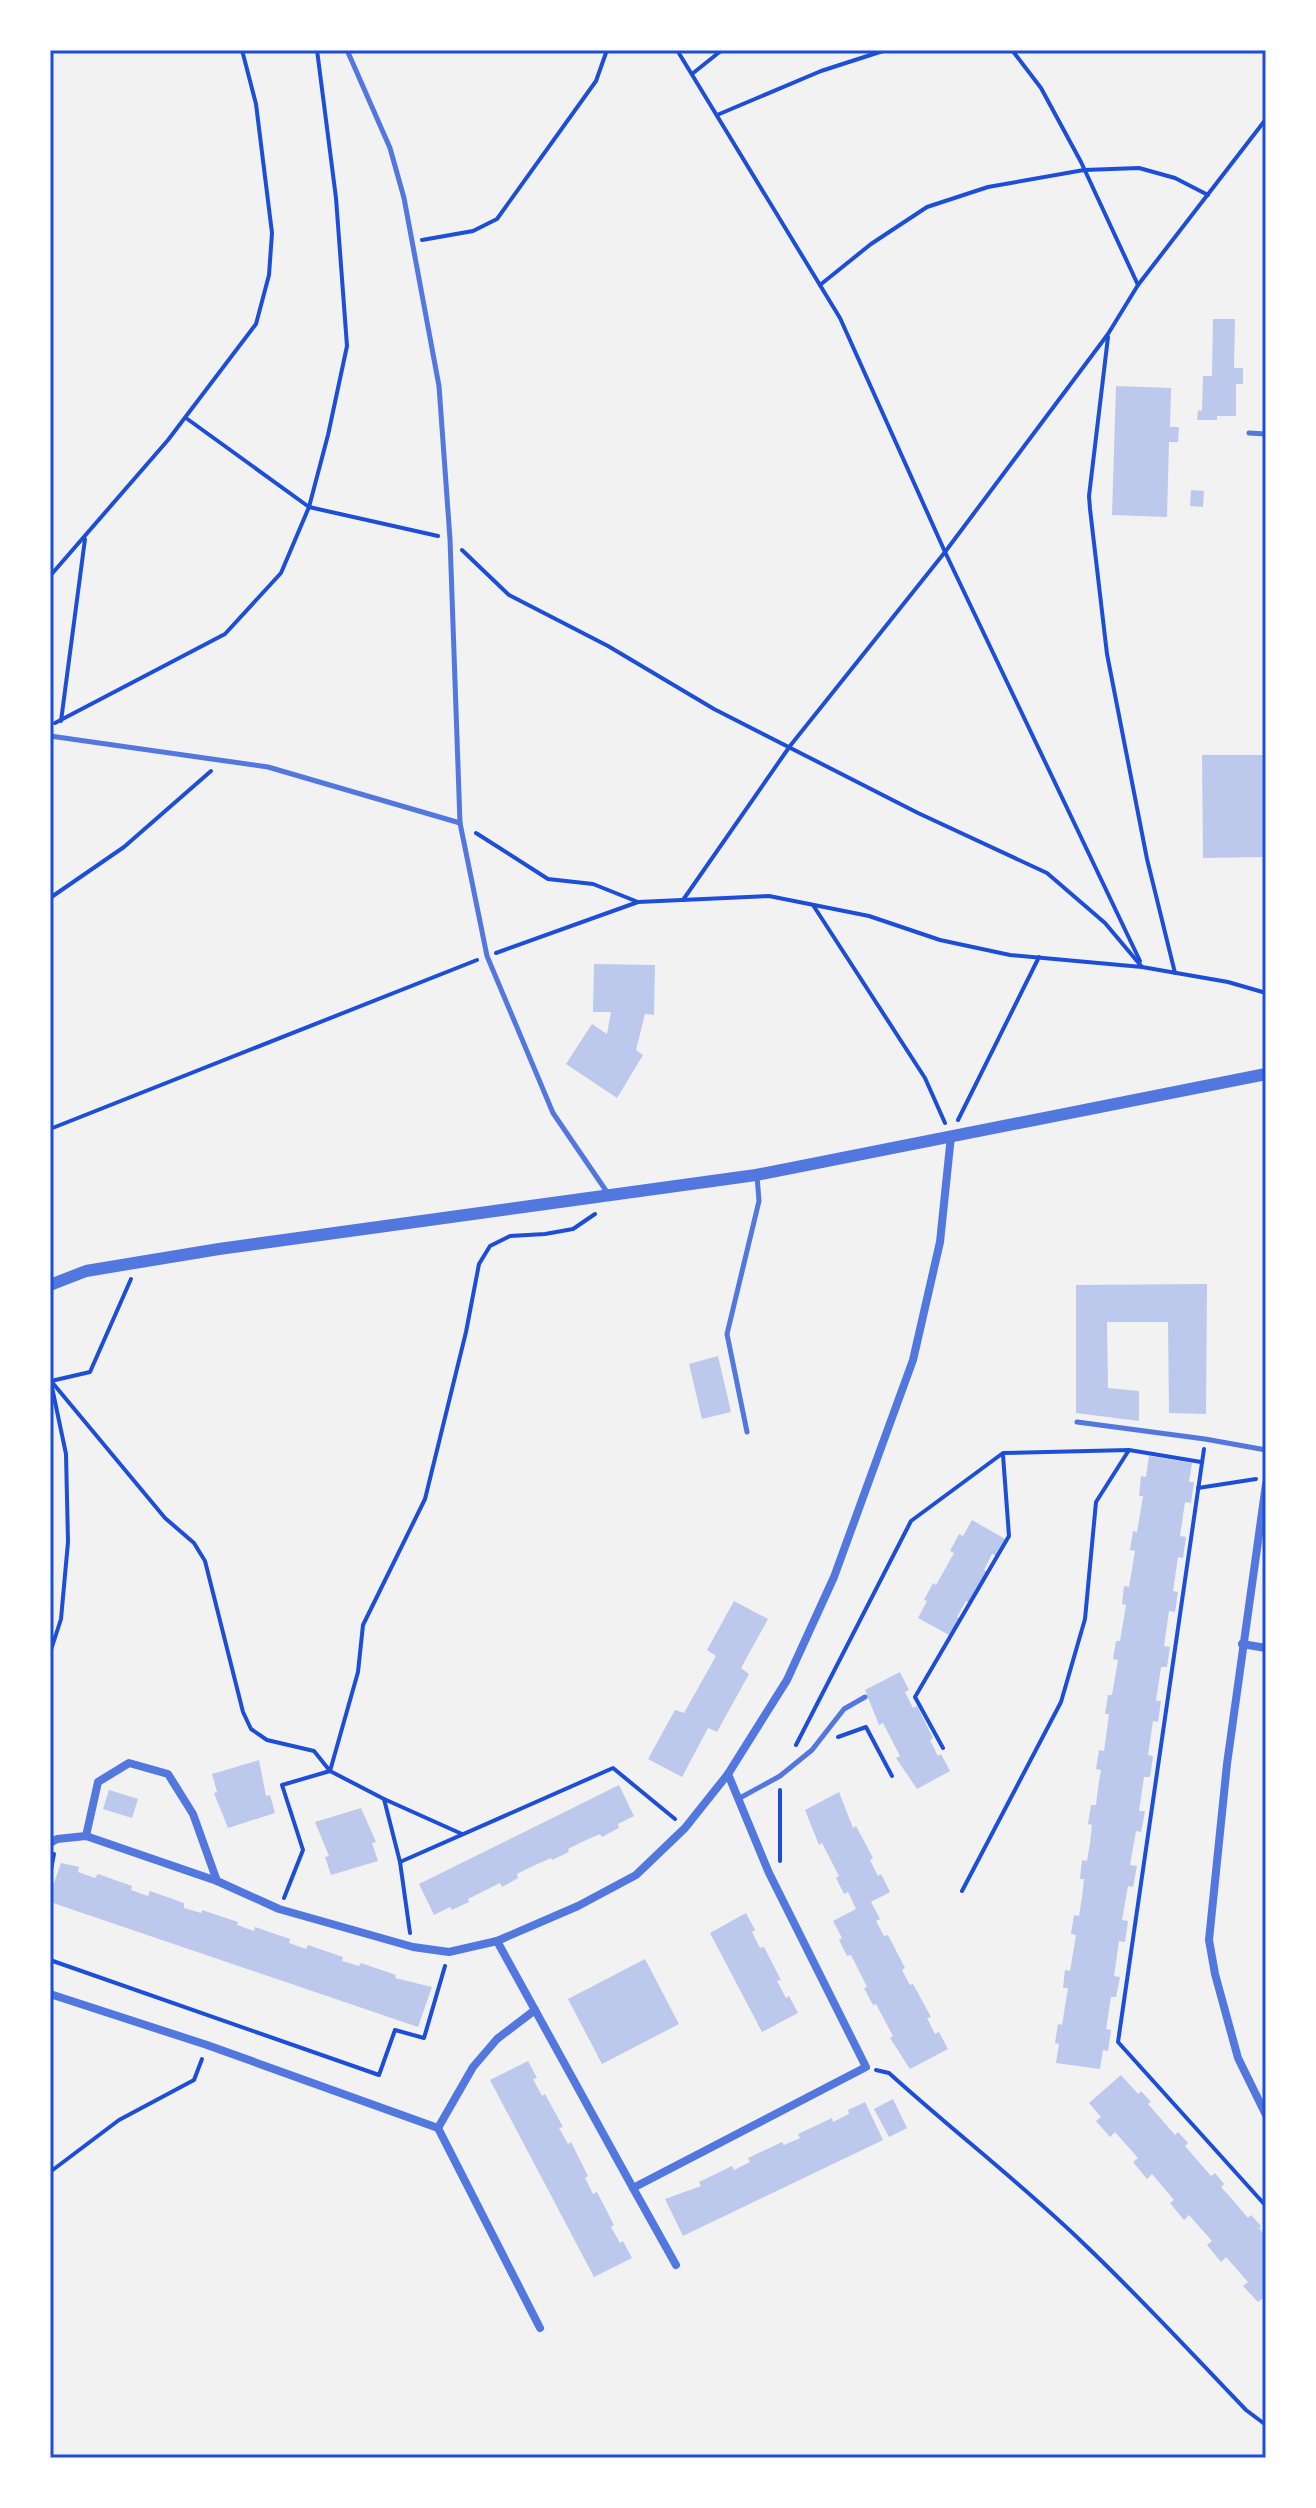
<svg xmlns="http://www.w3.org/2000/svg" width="1316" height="2508" font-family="'Fira Sans Condensed',sans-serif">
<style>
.building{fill:#bdc9ec}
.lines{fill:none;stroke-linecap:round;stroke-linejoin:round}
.path{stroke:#1d4ed8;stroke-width:4}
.service{stroke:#5277de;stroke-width:5}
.minor{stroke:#5277de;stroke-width:8}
.tertiary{stroke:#5277de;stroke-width:12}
.neatline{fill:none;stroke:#1d4ed8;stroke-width:3}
</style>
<rect width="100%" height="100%" fill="#f2f2f2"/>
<g class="building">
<polygon points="1213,319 1235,319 1234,368 1243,368 1243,384 1236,384 1236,416 1217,416 1217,420 1197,420 1198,410 1202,411 1203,376 1212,376"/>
<polygon points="1116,386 1171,388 1170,427 1179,427 1178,442 1169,442 1167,517 1112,515"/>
<polygon points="1191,490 1204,491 1203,507 1190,506"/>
<polygon points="1202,755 1266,755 1266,857 1203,858"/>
<polygon points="594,964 655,965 654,1015 645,1014 636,1050 643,1055 617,1098 566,1064 592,1024 607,1034 611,1012 593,1012"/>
<polygon points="1207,1284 1206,1414 1169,1413 1168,1322 1107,1322 1108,1388 1139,1391 1139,1421 1076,1413 1076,1285"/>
<polygon points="718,1356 731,1412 702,1419 689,1364"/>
<polygon points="1149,1456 1192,1463 1189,1482 1194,1482 1191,1503 1185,1502 1180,1536 1186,1537 1183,1558 1178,1557 1173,1591 1178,1592 1175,1612 1169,1611 1164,1646 1170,1647 1167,1667 1161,1667 1156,1701 1161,1701 1158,1722 1153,1721 1148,1755 1153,1756 1150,1777 1144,1777 1139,1811 1145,1811 1141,1832 1136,1831 1130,1865 1137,1866 1133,1887 1128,1886 1122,1920 1128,1921 1125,1942 1119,1941 1114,1976 1120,1977 1116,1997 1111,1997 1106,2029 1111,2030 1108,2051 1103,2050 1100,2069 1056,2063 1059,2044 1055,2043 1058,2024 1062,2025 1068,1988 1063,1988 1065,1970 1070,1971 1076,1935 1071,1934 1074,1915 1079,1916 1082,1897 1084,1879 1080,1879 1082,1860 1087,1861 1090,1843 1092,1825 1088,1824 1091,1805 1096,1805 1098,1788 1101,1770 1096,1769 1099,1750 1104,1751 1109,1714 1105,1714 1108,1695 1112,1695 1118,1660 1113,1659 1116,1641 1120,1641 1126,1605 1122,1604 1124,1586 1129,1587 1135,1551 1130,1550 1133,1531 1137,1532 1143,1496 1139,1496 1141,1476 1146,1477"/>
<polygon points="972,1520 1005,1539 996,1556 992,1554 984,1570 987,1572 969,1603 966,1601 957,1617 961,1619 951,1636 918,1618 927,1601 924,1600 933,1583 936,1585 954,1553 950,1551 959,1534 963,1536"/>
<polygon points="734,1601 768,1619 741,1668 749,1674 717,1732 708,1728 682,1777 648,1759 675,1710 684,1713 716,1656 707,1650"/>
<polygon points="900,1672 909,1690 905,1692 913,1708 917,1706 933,1738 930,1740 938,1756 941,1754 950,1771 917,1789 896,1758 900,1756 883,1723 879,1725 865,1690"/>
<polygon points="259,1760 266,1796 270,1795 275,1813 228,1828 214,1793 217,1792 212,1774"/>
<polygon points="619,1785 634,1816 618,1824 619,1828 602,1837 600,1834 584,1841 568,1849 569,1852 552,1860 551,1858 533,1866 517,1874 518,1878 502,1887 500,1883 468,1899 469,1902 452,1910 450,1907 434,1915 419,1884"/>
<polygon points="109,1790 138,1799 132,1818 103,1809"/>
<polygon points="839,1792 853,1828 856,1826 873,1858 870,1860 878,1876 881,1874 890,1892 871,1902 880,1919 876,1921 884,1936 888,1935 905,1968 902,1970 910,1985 913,1984 931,2017 927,2018 935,2034 939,2032 948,2049 910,2069 890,2038 893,2036 876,2004 873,2005 864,1988 867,1987 851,1955 847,1956 839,1940 842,1938 833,1921 856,1909 848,1892 844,1894 836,1878 839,1876 822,1843 819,1845 805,1810"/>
<polygon points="361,1808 376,1842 372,1843 378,1861 331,1875 325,1857 329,1856 315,1822"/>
<polygon points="61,1863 79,1867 78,1872 95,1878 98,1874 132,1886 131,1890 148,1896 150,1891 184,1903 184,1908 201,1913 202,1910 238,1922 237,1925 254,1931 255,1927 290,1939 289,1943 306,1949 308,1945 343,1957 342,1961 359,1966 361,1963 396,1975 395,1978 432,1987 418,2027 50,1902 50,1894"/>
<polygon points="746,1913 755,1930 752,1932 760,1948 764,1947 781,1980 777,1981 786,1998 789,1996 798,2013 762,2032 710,1933"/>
<polygon points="645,1959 679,2024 602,2064 568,1999"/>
<polygon points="528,2061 537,2078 533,2079 542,2096 545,2094 563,2127 559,2128 568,2144 571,2142 588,2176 585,2178 593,2194 597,2192 614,2225 611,2227 620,2243 623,2241 632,2258 594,2277 490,2080"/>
<polygon points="1121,2075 1138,2094 1141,2091 1151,2102 1148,2104 1175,2135 1178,2132 1188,2143 1185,2146 1211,2176 1215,2173 1224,2184 1221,2187 1232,2199 1248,2218 1251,2215 1261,2226 1259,2228 1266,2237 1266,2302 1263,2298 1258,2302 1243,2286 1248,2282 1226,2257 1221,2262 1207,2245 1212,2241 1189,2215 1184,2220 1170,2203 1174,2200 1152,2174 1147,2179 1133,2162 1138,2158 1115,2132 1110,2137 1096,2121 1101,2117 1089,2103"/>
<polygon points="893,2099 907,2128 889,2137 874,2109"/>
<polygon points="865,2102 883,2140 683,2236 665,2199 701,2186 699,2182 732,2166 734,2170 750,2162 748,2158 782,2142 784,2145 800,2138 798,2134 832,2118 833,2122 849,2114 848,2110"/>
</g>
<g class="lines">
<g class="path">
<polyline points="677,50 840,318 945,552 1140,961"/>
<polyline points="1012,50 1041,88 1081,162 1138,285"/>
<polyline points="692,74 722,50"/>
<polyline points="717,115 821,71 886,50"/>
<polyline points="422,240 473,231 497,219 596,81 607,50"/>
<polyline points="820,285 871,244 927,207 988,187 1084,170 1139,168 1175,178 1208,195"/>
<polyline points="1108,337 1089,496 1090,509 1107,654 1147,859 1175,973"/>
<polyline points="186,418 309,507 438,536"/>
<polyline points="462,550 509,595 608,646 714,709 918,813 1047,873 1105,923 1142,967"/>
<polyline points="50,576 168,440 256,324 269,275 272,233 256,104 242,50"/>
<polyline points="61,721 85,539"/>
<polyline points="55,723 225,634 281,573 309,507 328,435 347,346 336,198 317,50"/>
<polyline points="476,833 548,879 593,884 638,902"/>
<polyline points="50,898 124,847 211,771"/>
<polyline points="683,900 790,746 945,552 1108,334 1138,285 1266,119"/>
<polyline points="813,905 925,1078 945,1123"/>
<polyline points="496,953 638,902 769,896 869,916 940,940 1010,955 1142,967 1228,982 1266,993"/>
<polyline points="958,1120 1039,957"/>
<polyline points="50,1129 477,960"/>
<polyline points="50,1378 66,1454 68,1542 61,1619 50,1653"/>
<polyline points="51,1381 165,1518 194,1543 205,1561 243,1712 251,1729 267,1740 314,1751 330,1771"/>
<polyline points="51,1381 90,1372 131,1279"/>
<polyline points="1204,1449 1118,2042 1266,2206"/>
<polyline points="1198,1488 1256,1479"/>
<polyline points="838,1737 866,1727 892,1776"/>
<polyline points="796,1745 911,1521 1003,1453 1129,1450 1201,1462"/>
<polyline points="943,1748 915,1697 1009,1536 1003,1455"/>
<polyline points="330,1771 358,1672 363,1625 425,1499 466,1332 479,1264 490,1246 510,1236 545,1234 573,1229 595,1214"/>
<polyline points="384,1799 462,1834"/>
<polyline points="780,1861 780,1790"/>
<polyline points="400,1862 613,1768 675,1819"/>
<polyline points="50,1875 54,1854"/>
<polyline points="962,1891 1061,1702 1085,1619 1096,1502 1129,1450"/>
<polyline points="284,1898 303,1850 282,1785 330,1771 384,1799 400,1862 410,1933"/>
<polyline points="50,1960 379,2075 395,2030 424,2038 445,1966"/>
<path d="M 876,2070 L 889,2073 C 953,2131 1021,2183 1083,2243 C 1139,2296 1192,2354 1246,2410 L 1266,2425"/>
<polyline points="50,2172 119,2120 194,2080 202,2059"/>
</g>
<g class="service">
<polyline points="347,50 390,148 404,198 439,386 450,539 460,823 487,956 553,1113 609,1195"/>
<polyline points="1249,433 1266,434"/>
<polyline points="50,736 268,767 460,823"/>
<polyline points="1077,1422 1205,1439 1266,1450"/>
<polyline points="747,1432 727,1334 759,1201 757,1176"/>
<polyline points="738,1799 780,1776 812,1750 844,1709 865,1697"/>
</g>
<g class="minor">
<polyline points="1266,1484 1227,1764 1209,1940 1215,1974 1238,2058 1266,2115"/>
<polyline points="1242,1644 1266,1648"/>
<polyline points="86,1836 98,1782 129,1763 168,1774 193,1814 217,1881"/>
<polyline points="50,1843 57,1839 86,1836 217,1881 279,1909 413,1947 449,1952 497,1941 578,1906 636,1875 685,1828 728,1774 787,1680 834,1577 913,1360 940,1242 951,1136"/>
<polyline points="497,1941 633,2188 866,2067 769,1873 728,1774"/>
<polyline points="50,1994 207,2045 438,2128 473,2067 497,2039 535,2010"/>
<polyline points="438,2128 540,2328"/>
<polyline points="633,2188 676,2265"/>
</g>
<polyline class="tertiary" points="50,1285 86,1271 219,1249 756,1175 1266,1074"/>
</g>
<rect width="1316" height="2508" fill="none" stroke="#ffffff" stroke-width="104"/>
<rect x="52" y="52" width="1212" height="2404" class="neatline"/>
</svg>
